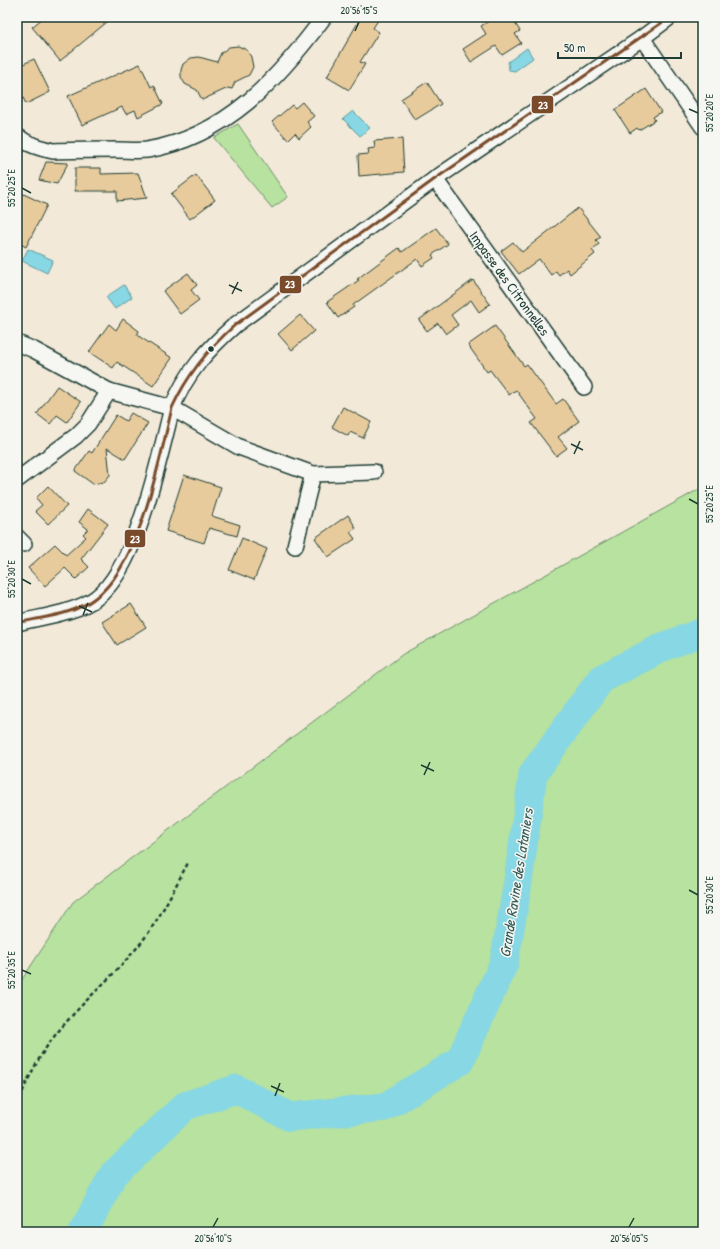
<svg xmlns="http://www.w3.org/2000/svg" width="720" height="1249" font-family="'Patrick Hand',sans-serif">
<style>
.green{fill:#b7e29f;stroke:#6b906a}
.water{fill:#88d7e4;stroke:#5e999e}
.lines{fill:none;stroke-linecap:round;stroke-linejoin:round}
.river{stroke:#88d7e4;stroke-width:29}
.building{fill:#e8cb9c;stroke:#1f3d34}
.street-casing{stroke:#1f3d34;stroke-width:18}
.path{stroke:#1f3d34;stroke-width:2.5;stroke-dasharray:4 3;stroke-linecap:butt}
.street{stroke:#f6f6f2;stroke-width:15}
.bus-1-casing{stroke:#f6f6f2;stroke-width:6}
.bus-1{stroke:#7a4b2a;stroke-width:3}
.ticks{fill:none;stroke:#1f3d34;stroke-width:1.5}
.bus-dot{fill:#1f3d34;stroke:#f6f6f2;stroke-width:1.5}
.labels{text-anchor:middle;dominant-baseline:central;stroke-width:3;stroke-linejoin:round;paint-order:stroke}
.street-label{font-size:14px;fill:#1f3d34;stroke:#f6f6f2}
.water-label{font-size:15px;font-style:italic;fill:#345c57;stroke:#f6f6f2}
.line-badge{stroke:#f6f6f2;stroke-width:1.5}
.badge-label{font-size:11px;text-anchor:middle;font-weight:bold;fill:#fff}
.neatline{fill:none;stroke:#1f3d34;stroke-width:1.5}
.ticks-label{font-size:10px;text-anchor:middle;fill:#1f3d34}
</style>
<rect width="100%" height="100%" fill="#f2e9d8"/>
<filter id="ink" filterUnits="userSpaceOnUse"><feTurbulence type="fractalNoise" baseFrequency=".025" numOctaves="2"/><feDisplacementMap in="SourceGraphic" scale="8" xChannelSelector="R" yChannelSelector="G"/><feConvolveMatrix kernelMatrix="1 2 1 2 8 2 1 2 1" color-interpolation-filters="sRGB"/></filter>
<g filter="url(#ink)">
<g class="green">
<polygon points="238,124 288,197 272,208 214,138"/>
<polygon points="703,487 703,1232 17,1232 17,987 73,902 403,654"/>
</g>
<g class="water">
<polygon points="527,48 533,58 515,71 509,70 508,62"/>
<polygon points="353,111 370,128 360,136 343,119"/>
<polygon points="28,249 53,260 47,273 22,261"/>
<polygon points="124,285 132,297 115,309 106,297"/>
</g>
<g class="lines">
<polyline class="river" points="83,1232 113,1175 185,1106 236,1089 290,1117 385,1107 460,1061 504,963 517,888 533,774 601,679 665,646 703,632"/>
</g>
<g class="building">
<polygon points="44,17 113,17 60,61 32,27"/>
<polygon points="361,17 380,17 373,28 379,32 360,62 365,64 349,90 327,77"/>
<polygon points="495,17 511,17 520,31 515,34 521,43 502,55 496,46 471,62 463,49 486,34 481,26"/>
<polygon points="238,46 247,50 251,57 253,67 249,75 235,82 232,89 228,88 202,100 197,90 185,84 181,77 181,70 183,64 191,58 199,57 217,62 221,53 229,47"/>
<polygon points="34,59 50,92 26,104 17,85 17,67"/>
<polygon points="140,64 151,87 154,85 163,104 138,117 135,110 126,114 122,107 82,125 68,96"/>
<polygon points="427,82 441,104 415,120 401,99"/>
<polygon points="646,89 661,112 653,117 655,120 639,130 637,128 630,133 615,110"/>
<polygon points="302,102 314,116 307,122 311,127 299,138 295,133 288,140 272,122 292,105 295,108"/>
<polygon points="402,139 404,172 359,176 358,155 369,154 368,149 375,148 374,141"/>
<polygon points="46,162 68,163 57,184 39,180"/>
<polygon points="75,168 101,168 101,174 138,173 147,198 117,201 117,191 75,191"/>
<polygon points="196,175 215,200 190,219 171,194"/>
<polygon points="17,191 47,205 26,247 17,242"/>
<polygon points="578,208 601,237 596,240 599,244 592,250 595,254 570,274 567,269 559,275 556,271 551,275 539,259 519,274 501,251 513,242 522,252"/>
<polygon points="436,228 448,244 432,255 434,258 422,266 417,259 353,305 354,307 338,318 327,302 359,280 357,279 399,248 402,252"/>
<polygon points="188,273 197,285 191,290 199,300 180,314 163,291"/>
<polygon points="473,280 490,304 479,312 471,300 451,315 458,325 446,334 438,323 427,331 419,320"/>
<polygon points="300,315 314,331 292,350 278,334"/>
<polygon points="123,319 139,331 137,335 172,358 153,386 117,362 113,368 89,352 109,324 116,330"/>
<polygon points="495,326 524,366 527,364 556,404 563,399 579,421 558,437 567,448 556,456 531,423 537,419 516,390 509,395 490,370 487,372 468,345"/>
<polygon points="57,386 81,402 67,422 57,415 50,424 37,414"/>
<polygon points="343,407 371,422 363,438 350,432 348,436 332,427"/>
<polygon points="131,413 148,423 125,459 107,448 110,475 104,482 93,484 75,471 89,451 92,453 116,415 126,421"/>
<polygon points="184,475 221,487 212,516 240,525 237,536 209,528 204,543 166,531"/>
<polygon points="48,486 67,506 48,524 35,511 42,505 36,498"/>
<polygon points="88,509 108,524 81,559 89,567 76,579 65,568 45,586 28,568 55,544 66,555 86,537 83,534 88,529 79,522"/>
<polygon points="348,515 356,528 350,532 355,539 328,557 315,538"/>
<polygon points="242,538 267,549 254,580 229,570"/>
<polygon points="131,604 146,627 117,645 102,622"/>
</g>
<g class="lines">
<defs>
<g id="street">
<polyline points="642,38 703,127"/>
<path d="M 17,136 C 28,145 40,148 53,151 C 74,150 95,150 117,150 C 127,150 137,151 147,150 C 226,137 279,78 324,17"/>
<polyline points="435,179 584,387"/>
<polyline points="17,343 34,350 109,391"/>
<polyline points="17,480 76,436 88,424 109,391 172,408 239,447 313,474 374,472"/>
<polyline points="17,537 24,544"/>
<polyline points="295,546 313,474"/>
<path d="M 17,623 C 40,617 76,613 96,598 C 137,568 159,458 172,408 C 186,373 207,350 235,325 L 435,179 L 642,38 L 670,17"/>
</g>
</defs>
<use href="#street" class="street-casing"/>
<path class="path" d="M 17,1105 C 27,1080 39,1055 57,1033 C 82,1002 114,976 140,944 C 160,919 173,890 188,863"/>
<use href="#street" class="street"/>
<defs>
<path id="bus-1" d="M 17,623 C 42,617 74,615 95,598 C 140,565 159,461 172,408 C 187,375 208,349 235,325 L 435,179 L 670,17"/>
</defs>
<use href="#bus-1" class="bus-1-casing"/>
<use href="#bus-1" class="bus-1"/>
</g>
</g>
<path class="ticks" d="M 355,31 L 359,22M 689,109 L 698,113M 22,188 L 31,193M 229,285 L 242,291M 232,294 L 238,282M 571,444 L 583,450M 574,454 L 580,441M 689,499 L 698,504M 22,579 L 31,584M 79,606 L 92,612M 83,615 L 88,603M 421,765 L 434,771M 424,775 L 430,762M 689,890 L 698,895M 22,970 L 31,974M 271,1086 L 284,1092M 275,1096 L 280,1083M 213,1227 L 218,1218M 629,1227 L 634,1218"/>
<circle class="bus-dot" cx="211" cy="349" r="3.5"/>
<g class="labels">
<g class="street-label">
<text transform="translate(510 283) rotate(54)">Impasse des Citronnelles</text>
</g>
<g class="water-label">
<text transform="translate(516 883) rotate(-81)">Grande Ravine des Lataniers</text>
</g>
</g>
<g class="line-badge">
<rect x="531" y="95" width="23" height="19" rx="4" fill="#7a4b2a"/>
<rect x="279" y="275" width="23" height="19" rx="4" fill="#7a4b2a"/>
<rect x="124" y="529" width="22" height="19" rx="4" fill="#7a4b2a"/>
</g>
<g class="badge-label">
<text x="543" y="109">23</text>
<text x="290" y="288">23</text>
<text x="135" y="543">23</text>
</g>
<rect width="720" height="1249" fill="none" stroke="#f6f6f2" stroke-width="44"/>
<path d="M558 52v6h123v-6" fill="none" stroke="#1f3d34" stroke-width="2"/>
<text x="564" y="52" font-size="12" fill="#1f3d34" stroke="#f6f6f2" stroke-width="3" paint-order="stroke">50 m</text>
<rect x="22" y="22" width="676" height="1205" class="neatline"/>
<g class="ticks-label">
<text x="359" y="14">20°56'15"S</text>
<text transform="translate(709 113) rotate(-90)" y="4">55°20'20"E</text>
<text transform="translate(11 188) rotate(-90)" y="4">55°20'25"E</text>
<text transform="translate(709 504) rotate(-90)" y="4">55°20'25"E</text>
<text transform="translate(11 579) rotate(-90)" y="4">55°20'30"E</text>
<text transform="translate(709 895) rotate(-90)" y="4">55°20'30"E</text>
<text transform="translate(11 970) rotate(-90)" y="4">55°20'35"E</text>
<text x="213" y="1242">20°56'10"S</text>
<text x="629" y="1242">20°56'05"S</text>
</g>
</svg>
